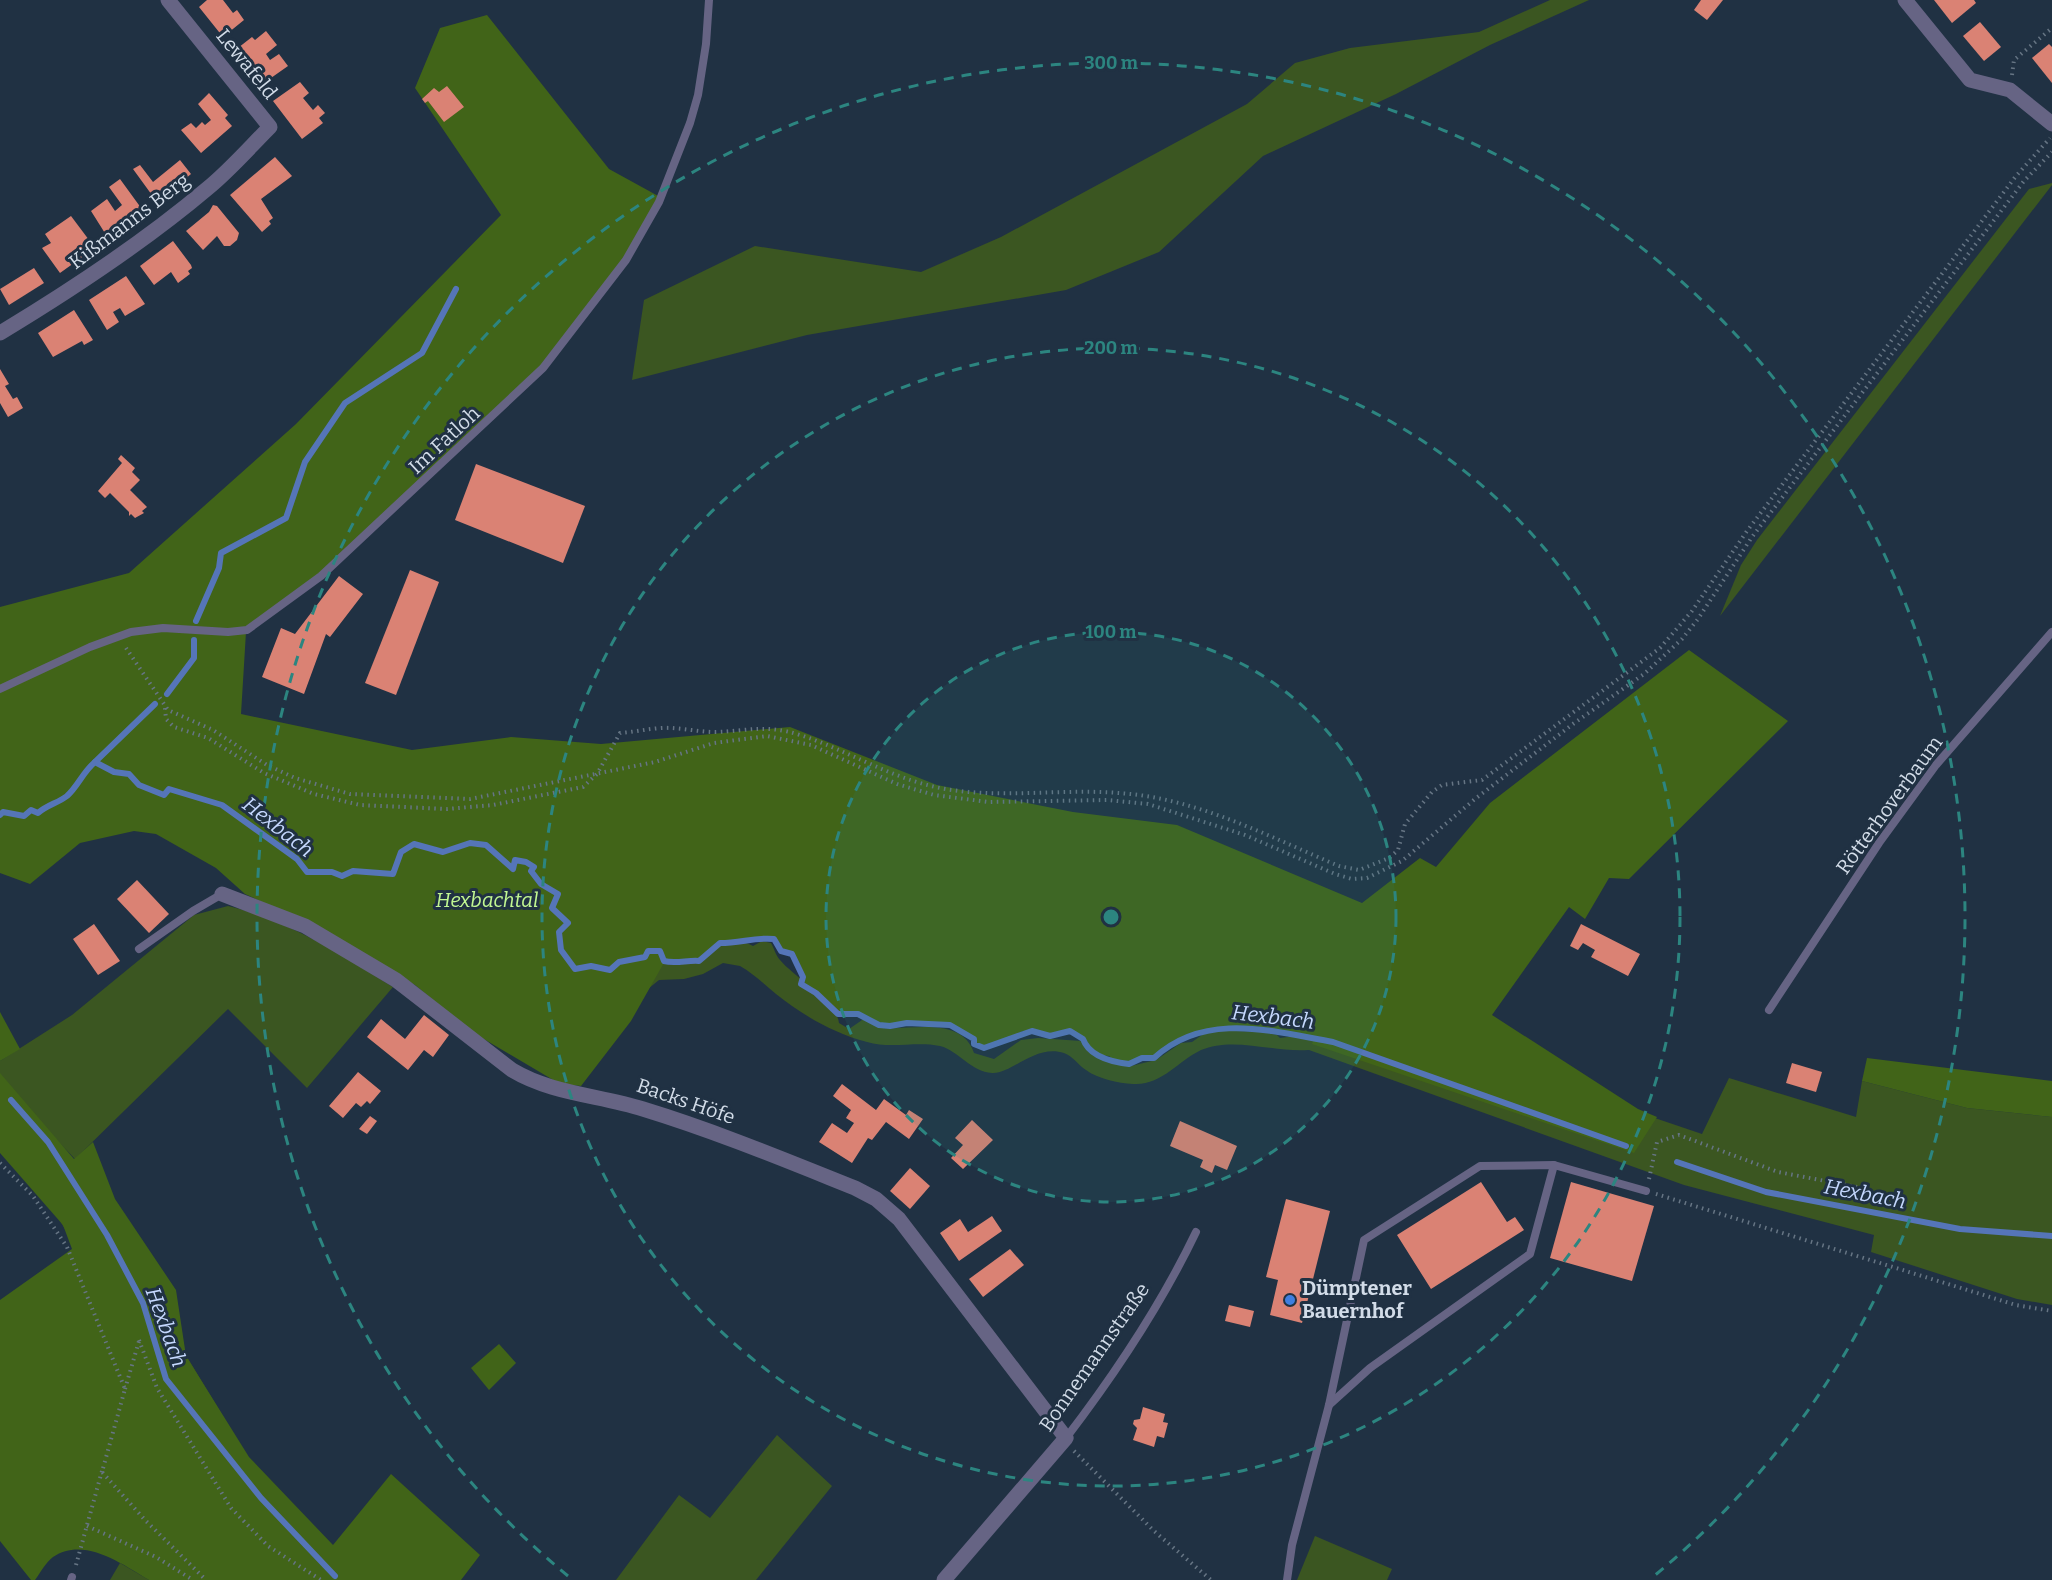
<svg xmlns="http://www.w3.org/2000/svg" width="2052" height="1580" font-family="Bitter,serif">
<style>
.green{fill:#3b5621}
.forest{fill:#416418}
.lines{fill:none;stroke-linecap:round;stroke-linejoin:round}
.stream{stroke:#5575b8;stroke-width:6}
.building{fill:#da8274}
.path{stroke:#667584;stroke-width:4;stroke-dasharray:1.5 4.5;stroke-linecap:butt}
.lane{stroke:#666484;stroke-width:8}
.street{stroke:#666484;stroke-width:15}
.ring{fill:none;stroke:#2c8580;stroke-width:3;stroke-dasharray:10 8}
.shop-dot{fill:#3f7fe0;stroke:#203143;stroke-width:2}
.labels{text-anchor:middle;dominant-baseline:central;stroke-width:6;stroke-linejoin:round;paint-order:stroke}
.street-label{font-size:20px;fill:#d2dce8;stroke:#203143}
.park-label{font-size:20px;font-style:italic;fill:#c2f892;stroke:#203143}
.poi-label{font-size:20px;font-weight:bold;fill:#d2dce8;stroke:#203143;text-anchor:start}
.water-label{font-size:21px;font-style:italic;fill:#c5d8fe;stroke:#203143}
.centre{fill:#2c8580;stroke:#203143;stroke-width:3}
.ring-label{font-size:18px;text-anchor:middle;font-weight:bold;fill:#2c8580;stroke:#203143;stroke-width:6;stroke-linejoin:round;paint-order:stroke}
</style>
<rect width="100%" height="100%" fill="#203143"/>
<g class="green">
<polygon points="1550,0 1589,0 1490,45 1396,94 1263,156 1159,252 1066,290 807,335 632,380 644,300 755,246 921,272 1001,237 1247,104 1295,63 1350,48 1479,32"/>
<polygon points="2052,183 2052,185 1720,616 1741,565 1757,540 2029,189"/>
<path d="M 120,758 L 132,779 L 148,782 L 162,790 L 173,787 L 178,801 L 184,803 L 188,800 C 195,800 219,816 227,821 L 234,817 L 247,824 L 242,834 L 244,846 L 263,844 L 309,880 L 326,878 L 333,856 L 352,838 L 372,845 L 382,845 L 390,853 L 432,849 L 441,858 L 454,857 L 465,846 L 492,849 L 501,863 L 515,866 L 521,875 L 559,896 L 562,905 L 553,909 L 555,924 L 562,930 L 561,950 L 567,962 C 592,972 615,967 640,960 C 648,958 653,952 662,954 C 671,955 677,962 688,960 C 710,954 729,933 753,946 L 762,941 L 771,943 C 774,948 776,956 780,960 C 793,976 837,1002 839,1023 L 849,1029 L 865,1018 L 878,1019 L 884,1028 C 912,1030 962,1016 974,1053 L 994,1059 L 1021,1040 L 1038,1038 L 1081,1041 L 1098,1057 L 1131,1066 L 1156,1060 L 1181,1043 L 1192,1042 L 1209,1030 L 1264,1032 L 1277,1035 L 1280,1038 L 1303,1035 L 1445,1041 L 1491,1062 L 1492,1054 L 1530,1063 L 1535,1070 L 1588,1107 L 1626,1122 L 1643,1114 L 1702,1134 L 1729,1078 L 1856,1117 L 1862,1081 L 1967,1108 L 2052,1117 L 2052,1305 L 2017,1299 L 1871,1252 L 1874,1235 L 1684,1185 L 1309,1050 C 1274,1053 1234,1036 1201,1050 C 1178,1061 1161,1086 1133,1084 C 1118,1083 1098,1079 1086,1070 C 1078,1065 1073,1056 1064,1053 C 1035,1044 1012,1074 992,1073 C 971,1072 959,1051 940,1046 C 916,1041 891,1049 867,1042 C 833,1033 804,1016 776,994 C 764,984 754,974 740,966 L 723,963 L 703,974 L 684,979 L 659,980 L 643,993 L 606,984 L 574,986 L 550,976 L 545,956 L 531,950 L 514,953 L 470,936 L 446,921 L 392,915 L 339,894 L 319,900 L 292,897 L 220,840 L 191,835 L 174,821 L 135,812 L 93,825 L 85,817 L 85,789 C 58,819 50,832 8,831 L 0,840 L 0,815 L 3,812 L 24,816 L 30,810 L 38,813 L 51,801 L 61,797 L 65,781 L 77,776 L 91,760 L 109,764 Z"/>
<path d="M 228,906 C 290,921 340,954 393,987 L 307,1088 L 228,1009 L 75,1159 L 54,1137 L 322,1580 L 85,1263 L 53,1209 L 0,1145 L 0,1061 L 72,1015 L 194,915 Z"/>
<polygon points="777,1435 832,1486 756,1580 616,1580 679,1495 710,1518"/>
<polygon points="1315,1536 1392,1569 1387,1580 1297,1580"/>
<polygon points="120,1563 149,1580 110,1580"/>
</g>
<g class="forest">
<path d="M 487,15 L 609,169 L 660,197 L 625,259 L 544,366 L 320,574 L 246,632 L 241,714 L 412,750 L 511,737 L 601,744 L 790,727 L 937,785 L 1073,812 L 1177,825 L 1362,903 L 1420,858 L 1436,867 L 1490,803 L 1689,650 L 1788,721 L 1629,879 L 1609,878 L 1585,919 L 1569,907 L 1492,1015 L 1638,1109 L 1657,1117 L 1634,1153 L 1312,1044 L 1315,1036 L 1213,1028 L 1191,1035 L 1155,1057 L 1140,1058 L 1129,1065 L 1118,1064 L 1109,1056 L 1097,1055 L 1069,1030 L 1048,1037 L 1023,1031 L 987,1049 L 949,1024 L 907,1022 L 892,1027 L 854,1012 L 837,1015 L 816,992 L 803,985 L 805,977 L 793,953 L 781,950 L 772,940 C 755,938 738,943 720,943 L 700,961 L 665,961 L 631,1021 L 581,1086 L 560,1084 L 472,1032 L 415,985 L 310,924 L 245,894 L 216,868 L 156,834 L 134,831 L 80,843 L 30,884 L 0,873 L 0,607 L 129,573 L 296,424 L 501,215 L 415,88 L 440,28 Z"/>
<polygon points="0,1012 20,1049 0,1061"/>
<polygon points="1867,1058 2052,1081 2052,1117 1967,1108 1862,1081"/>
<path d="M 0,1073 L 74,1159 L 93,1142 L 115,1199 L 176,1290 L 186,1356 L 249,1457 L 333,1545 L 391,1474 L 480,1555 L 461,1580 L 149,1580 C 122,1564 84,1536 53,1557 C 46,1562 40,1573 35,1580 L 31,1580 L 0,1541 L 0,1300 L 72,1249 L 63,1225 L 0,1153 Z"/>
<polygon points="499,1344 516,1363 489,1390 471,1368"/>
</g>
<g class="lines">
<g class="stream">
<polyline points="196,621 219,568 221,553 286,518 305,462 345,403 422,353 456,289"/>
<polyline points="167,694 194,658 194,640"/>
<polyline points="95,762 155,704"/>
<path d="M 0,815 L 3,812 L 24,816 L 31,810 L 38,813 C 47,805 58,803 67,796 C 78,786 83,772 95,762 L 114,772 L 129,774 L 139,785 L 164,795 L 169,789 L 222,805 L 297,859 L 307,872 L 332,872 L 342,876 L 353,871 L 393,874 L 401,852 L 414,844 L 443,852 L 470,843 L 486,845 L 513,869 L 515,860 L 526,862 L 534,867 L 531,871 L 541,884 L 558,894 L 552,908 L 568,923 L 559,932 L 561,950 L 575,969 L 591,966 L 610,970 L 619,962 L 645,957 L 648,951 L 660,951 L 664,961 C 675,964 688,960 699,961 L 720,943 C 741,943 755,937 774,939 L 781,951 L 792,954 L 803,977 L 801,984 L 816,993 L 838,1014 L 858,1014 L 879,1025 L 890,1026 L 907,1023 L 950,1025 L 974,1039 L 974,1044 L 984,1048 L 1032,1031 L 1050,1036 L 1070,1031 L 1083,1039 C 1089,1056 1112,1062 1129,1064 L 1142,1058 L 1154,1058 C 1205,1011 1271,1031 1333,1042 L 1626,1146"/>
<polyline points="11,1100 48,1142 107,1235 143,1303 166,1379 261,1498 335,1576"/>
<polyline points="1677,1162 1766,1192 1960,1229 2052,1236"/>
</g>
</g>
<g class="building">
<polygon points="207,0 223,0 233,13 237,10 244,20 223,37 199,7"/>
<polygon points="1701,0 1723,0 1707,20 1694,10"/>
<polygon points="1934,0 1974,0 1976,3 1952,23"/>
<polygon points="1980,22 2001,47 1984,61 1963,36"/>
<polygon points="266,31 277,45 266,54 270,60 279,54 288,66 261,85 234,51 252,37 255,40"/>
<polygon points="2049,44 2052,47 2052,83 2032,58"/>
<polygon points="300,82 309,93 303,98 313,110 318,105 325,113 319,118 323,123 302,139 273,101"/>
<polygon points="447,86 464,107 444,122 428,101 425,103 422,99 434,88 439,92"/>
<polygon points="209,93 228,115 225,118 232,126 201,153 181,130 191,123 196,128 202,122 205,125 211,120 198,104"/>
<polygon points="275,157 292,176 261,199 273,218 269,221 271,224 262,232 230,195"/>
<polygon points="180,160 191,174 157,202 133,169 140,165 153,182"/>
<polygon points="120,179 144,212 108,238 91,211 107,199 115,211 122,205 109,187"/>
<polygon points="213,205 217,206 239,233 237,240 230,246 224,246 217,236 203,250 186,231 209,212"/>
<polygon points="71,216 95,248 60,273 42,248 51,243 45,234"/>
<polygon points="173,241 191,265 192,268 188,271 190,274 178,283 171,272 154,285 140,266"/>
<polygon points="34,268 44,283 9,305 0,289"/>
<polygon points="126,276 145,304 125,316 120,308 113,312 119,322 107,330 89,300"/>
<polygon points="74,310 93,340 84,345 82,341 53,357 38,333"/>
<polygon points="0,369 9,384 5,386 13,399 17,397 23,408 8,417 0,403"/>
<polygon points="121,455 135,468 132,472 140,480 130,490 147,507 142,511 144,513 135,518 131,514 129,516 129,512 110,493 105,498 98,491 122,463 118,459"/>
<polygon points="476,464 585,506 563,563 455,520"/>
<polygon points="410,570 439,582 396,695 365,683"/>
<polygon points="339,576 363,594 330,637 326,634 304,694 262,677 281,628 295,634"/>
<polygon points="137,880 169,914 149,933 117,899"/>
<polygon points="94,924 120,961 98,975 73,939"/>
<polygon points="1581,924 1640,954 1628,976 1591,957 1595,950 1583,943 1578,950 1570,946"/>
<polygon points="424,1015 449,1035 433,1057 424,1050 408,1070 367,1037 381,1019 405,1039"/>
<polygon points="1792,1063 1822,1072 1816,1092 1786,1083"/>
<polygon points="358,1072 381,1091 370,1104 367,1101 361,1107 356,1103 343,1118 329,1106"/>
<polygon points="842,1084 876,1110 884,1099 906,1115 909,1110 923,1119 909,1139 886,1122 872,1140 868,1138 852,1163 819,1142 832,1123 847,1133 854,1123 846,1118 851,1110 833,1096"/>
<polygon points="370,1116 377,1121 367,1134 359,1129"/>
<polygon points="972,1120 993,1140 963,1169 951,1158 963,1145 955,1138"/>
<polygon points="1180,1121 1237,1146 1227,1170 1215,1165 1212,1173 1200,1167 1203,1160 1170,1146"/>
<polygon points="910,1168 930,1186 910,1209 890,1191"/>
<polygon points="1481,1182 1507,1222 1515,1217 1524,1230 1431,1289 1397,1235"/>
<polygon points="1571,1182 1654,1206 1632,1281 1550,1258"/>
<polygon points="1286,1199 1330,1211 1302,1323 1270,1315 1278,1280 1266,1277"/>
<polygon points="992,1216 1002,1231 959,1261 940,1233 960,1219 968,1232"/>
<polygon points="1010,1249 1024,1265 983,1297 969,1279"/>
<polygon points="1229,1305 1254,1311 1250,1327 1225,1321"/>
<polygon points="1143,1407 1165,1414 1163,1422 1168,1423 1164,1438 1157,1436 1154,1447 1133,1440 1137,1428 1133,1424 1134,1420 1140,1419"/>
</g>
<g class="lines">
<g class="path">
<polyline points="2012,75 2014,60 2052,28"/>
<polyline points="126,648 168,710 213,730 267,765 295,778 350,794 470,799 655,762 714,743 767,736 811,745 897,784 934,795 989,802 1107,800 1148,804 1245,835 1335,874 1352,879 1367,878 1402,861 1475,799 1573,724 1644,674 1682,639 1698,619 1752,537 2024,181 2052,152"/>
<path d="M 165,708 L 166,719 L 174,727 L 208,738 L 264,773 L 314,794 L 360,805 L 447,809 L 493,805 L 583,787 L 597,774 L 620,733 C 634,732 647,729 661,728 C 679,727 697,732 715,732 C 748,731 766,724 800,735 C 847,750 890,778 940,788 C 1002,800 1066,787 1130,794 C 1202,801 1272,838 1339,866 L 1359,870 L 1389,858 L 1398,850 L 1405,824 L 1432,792 L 1442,785 L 1482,780 L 1660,648 L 1692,611 L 1747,531 L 2016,176 L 2050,138"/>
<polyline points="0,1163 33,1196 67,1247 125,1389 102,1472 145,1520 206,1580"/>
<polyline points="1649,1179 1657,1142 1679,1135 1778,1172 1857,1187"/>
<polyline points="1656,1194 2016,1305 2052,1311"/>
<polyline points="139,1340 157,1388 231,1508 268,1546 321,1580"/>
<polyline points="125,1389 139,1341"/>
<polyline points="1074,1451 1154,1531 1211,1580"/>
<polyline points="87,1526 156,1557 193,1580"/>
<polyline points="76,1565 102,1471"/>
</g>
<g class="lane">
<polyline points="0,689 90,647 131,632 163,628 228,632 247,630 321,576 543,368 626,260 659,202 690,123 698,95 706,44 709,0"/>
<polyline points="139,949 193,911 222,894"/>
<polyline points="1769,1010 1879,843 1936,765 2052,632"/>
<polyline points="1329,1405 1370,1368 1530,1254 1554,1165"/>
<path d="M 1066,1438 C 1115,1374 1161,1305 1196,1232"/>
<polyline points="71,1580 72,1577"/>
<polyline points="1287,1580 1292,1545 1329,1405 1364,1240 1480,1166 1554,1165 1646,1191"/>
</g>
<g class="street">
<polyline points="1905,0 1970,80 2010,90 2052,124"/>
<path d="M 0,333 C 73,289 143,243 208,188 C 230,170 250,147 270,127 L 168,0"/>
<path d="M 222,894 L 305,926 L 396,980 L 512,1070 C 552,1094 599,1095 643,1109 C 715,1131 785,1160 855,1188 L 876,1199 L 899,1219 L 1066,1438 L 944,1580"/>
</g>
</g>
<circle cx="1111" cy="917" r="285" fill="#2c8580" fill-opacity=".12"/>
<g class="ring">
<circle cx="1111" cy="917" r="285"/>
<circle cx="1111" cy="917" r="569"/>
<path d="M568 1576A854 854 0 1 1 1654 1576"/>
</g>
<circle class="shop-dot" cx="1290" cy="1300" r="6"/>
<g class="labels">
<g class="street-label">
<text transform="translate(247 64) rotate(51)">Lewafeld</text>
<text transform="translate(129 221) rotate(-37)">Kißmanns Berg</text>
<text transform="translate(444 440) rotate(-43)">Im Fatloh</text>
<text transform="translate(1889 805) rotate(-54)">Rötterhoverbaum</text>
<text transform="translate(686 1101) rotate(19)">Backs Höfe</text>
<text transform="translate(1094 1357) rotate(-55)">Bonnemannstraße</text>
</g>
<g class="park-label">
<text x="487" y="900">Hexbachtal</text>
</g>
<g class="poi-label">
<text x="1302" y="1288">Dümptener<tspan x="1302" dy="23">Bauernhof</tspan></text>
</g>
<g class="water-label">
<text transform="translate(278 827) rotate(38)">Hexbach</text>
<text transform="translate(1273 1017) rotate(7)">Hexbach</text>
<text transform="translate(1865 1194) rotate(11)">Hexbach</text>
<text transform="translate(166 1327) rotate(70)">Hexbach</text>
</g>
</g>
<circle cx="1111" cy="917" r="9" class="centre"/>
<g class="ring-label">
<text x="1111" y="69">300 m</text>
<text x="1111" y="354">200 m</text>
<text x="1111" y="638">100 m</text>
</g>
</svg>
